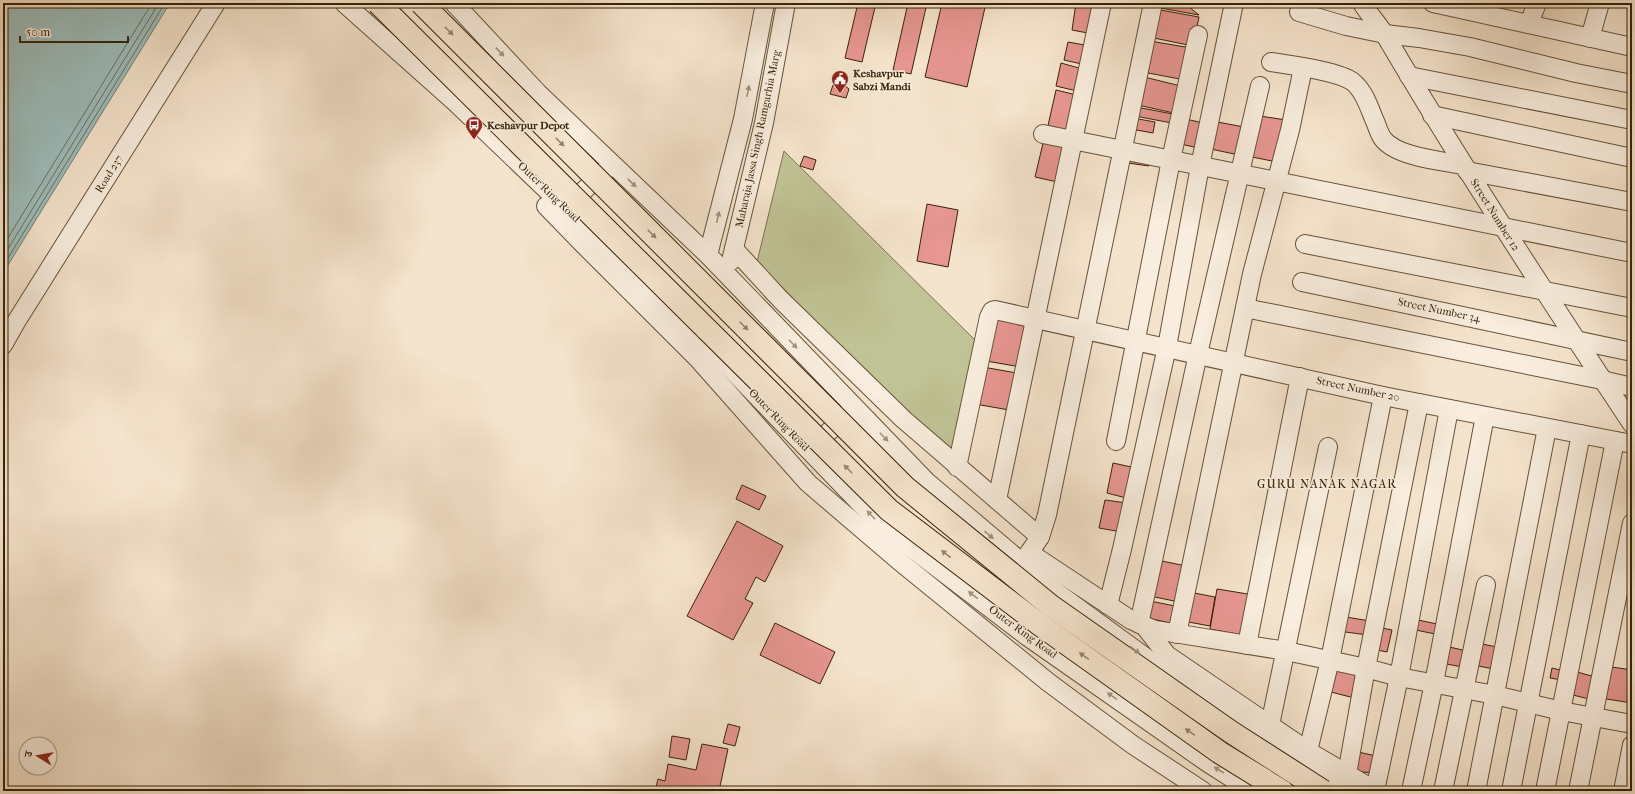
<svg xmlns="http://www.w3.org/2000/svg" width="1635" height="794" font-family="'IM FELL French Canon','Noto Serif Devanagari',serif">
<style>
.green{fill:#c0c395;stroke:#7c734d}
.water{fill:#9dbebd;stroke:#748073}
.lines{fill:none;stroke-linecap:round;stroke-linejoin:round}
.shore{stroke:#6a7061;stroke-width:1}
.building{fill:#e79691;stroke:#372305}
.minor-casing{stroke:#665337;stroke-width:20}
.minor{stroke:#f8edde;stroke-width:18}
.major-bridge-casing{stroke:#372305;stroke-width:24;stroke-linecap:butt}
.major-bridge{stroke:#f5e4cd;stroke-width:22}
.oneway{fill:#968469}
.oneway2{fill:#a1927c}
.labels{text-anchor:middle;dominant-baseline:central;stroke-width:3;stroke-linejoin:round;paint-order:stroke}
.poi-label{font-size:11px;font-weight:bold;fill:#372305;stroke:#f8edde;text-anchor:start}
.street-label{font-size:11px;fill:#372305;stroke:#f8edde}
.neighbourhood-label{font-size:12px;letter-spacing:1px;fill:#372305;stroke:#f8edde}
</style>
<rect width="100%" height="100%" fill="#f5e4cd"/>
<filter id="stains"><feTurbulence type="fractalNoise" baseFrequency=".005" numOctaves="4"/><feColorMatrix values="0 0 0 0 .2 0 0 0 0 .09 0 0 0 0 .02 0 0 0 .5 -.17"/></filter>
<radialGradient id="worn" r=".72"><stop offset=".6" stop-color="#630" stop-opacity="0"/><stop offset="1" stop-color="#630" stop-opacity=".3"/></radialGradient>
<polygon class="green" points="784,151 979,344 950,458 757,262"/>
<polygon class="water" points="3,3 170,3 3,273"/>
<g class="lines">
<g class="shore">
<polyline points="3,246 152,3"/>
<polyline points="3,257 159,3"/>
<polyline points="3,266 165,3"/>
</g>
</g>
<g class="building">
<polygon points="858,3 876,3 862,62 845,58"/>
<polygon points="908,3 927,3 911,74 893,70"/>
<polygon points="942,3 986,3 967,87 925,77"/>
<polygon points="1076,3 1098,3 1093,34 1072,30"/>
<polygon points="1156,3 1184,3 1199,15 1155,7"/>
<polygon points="1155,9 1199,17 1193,46 1149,37"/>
<polygon points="1150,41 1191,48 1185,80 1143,72"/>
<polygon points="1068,42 1090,46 1086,65 1064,60"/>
<polygon points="1061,63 1086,70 1081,92 1056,86"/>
<polygon points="1144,77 1185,87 1178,114 1138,105"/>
<polygon points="841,83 849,89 846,98 830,94 833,85"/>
<polygon points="1056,90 1081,96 1073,136 1047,130"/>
<polygon points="1136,107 1178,115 1177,124 1135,116"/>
<polygon points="1260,116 1286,120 1277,162 1252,157"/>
<polygon points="1133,118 1155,122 1153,133 1131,129"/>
<polygon points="1181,118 1208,124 1203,149 1176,143"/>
<polygon points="1212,121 1244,127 1239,155 1206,148"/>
<polygon points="1044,139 1070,145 1062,183 1035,177"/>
<polygon points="1130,154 1150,158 1149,166 1128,163"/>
<polygon points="804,156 816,160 813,170 800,166"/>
<polygon points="927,204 958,210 948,267 917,261"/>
<polygon points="994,316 1032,321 1021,367 986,361"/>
<polygon points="983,367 1022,374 1015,411 975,404"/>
<polygon points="1113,463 1136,468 1130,499 1107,493"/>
<polygon points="742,485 766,496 759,510 736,499"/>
<polygon points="1105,500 1127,503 1122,532 1099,528"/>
<polygon points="737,521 783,546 765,582 756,577 745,599 753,603 733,640 687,616"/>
<polygon points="1157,560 1186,566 1179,602 1150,596"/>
<polygon points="1217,589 1254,595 1247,636 1210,629"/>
<polygon points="1189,592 1215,597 1210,626 1183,621"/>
<polygon points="1150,601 1180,607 1176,624 1147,618"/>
<polygon points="1340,616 1370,621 1368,635 1338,631"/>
<polygon points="1413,619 1442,625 1440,635 1411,629"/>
<polygon points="775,623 835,652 820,684 760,655"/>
<polygon points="1377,627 1392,630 1387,652 1372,649"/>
<polygon points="1477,643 1497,647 1494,669 1473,665"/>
<polygon points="1445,646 1467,651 1463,667 1441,663"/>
<polygon points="1605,666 1632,670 1632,703 1600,698"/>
<polygon points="1335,667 1363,671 1358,699 1331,692"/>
<polygon points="1552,668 1564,671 1562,680 1550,678"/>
<polygon points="1570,670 1595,677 1589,699 1565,693"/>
<polygon points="728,724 740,727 735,746 723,743"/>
<polygon points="672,736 690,739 686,760 669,757"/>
<polygon points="702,744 728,749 719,791 655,791 658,779 665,781 668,764 696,770"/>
<polygon points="1354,751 1376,756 1374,773 1352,771"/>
</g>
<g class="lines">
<defs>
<g id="minor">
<polyline points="344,3 455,102 698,335 880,524 1028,637 1208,763 1252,791"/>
<polyline points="454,3 538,93 708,255 926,481 1059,594 1204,700 1323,776 1350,791"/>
<path d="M 1362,3 C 1370,16 1381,27 1388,40 C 1465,171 1548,298 1632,424"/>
<polyline points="1433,3 1632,47"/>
<polyline points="1299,12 1346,26 1385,34 1419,38 1470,47 1576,73 1632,84"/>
<polyline points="1529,24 1537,3"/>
<polyline points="1590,38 1600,3"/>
<path d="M 1271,62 C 1290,65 1339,71 1353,82 C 1364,91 1369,107 1374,119 C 1377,125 1379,134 1383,139 C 1397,157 1442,161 1463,165"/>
<polyline points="1409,76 1632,120"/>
<polyline points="1432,115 1632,158"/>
<polyline points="1043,134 1632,253"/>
<polyline points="1467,171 1632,202"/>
<polyline points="546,206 583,244 699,360 808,483 898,560 1048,682 1133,745 1203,791"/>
<polyline points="566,207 607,169"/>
<polyline points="1305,244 1632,308"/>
<polyline points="734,249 781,300 903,419 1040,537"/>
<polyline points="708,255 743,119 765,3"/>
<polyline points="731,261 764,123 786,3"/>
<polyline points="1302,282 1632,352"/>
<polyline points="1245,308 1602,380 1632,387"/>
<polyline points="3,345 16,322 216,3"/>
<polyline points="1116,441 1171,160 1198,35"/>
<polyline points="809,450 849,413"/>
<polyline points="957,467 989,317 992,311 995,310 1383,396 1632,444"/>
<polyline points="997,500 1102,3"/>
<polyline points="1030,553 1131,620 1155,630 1286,651 1366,668 1399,677 1495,695 1561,711 1632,724"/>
<polyline points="1022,563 1040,537 1047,515 1153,3"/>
<polyline points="1108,605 1122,549 1167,347 1200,166 1234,3"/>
<polyline points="1139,624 1198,354 1260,86"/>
<polyline points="1145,627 1167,655 1308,751 1376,791"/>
<polyline points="1177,634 1252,274 1290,130 1303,68"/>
<polyline points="1247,645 1300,377"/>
<polyline points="1270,725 1328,447"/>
<polyline points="1308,751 1330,660 1383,396"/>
<polyline points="1347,774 1366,668 1419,403"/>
<polyline points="1375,791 1399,677 1449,409"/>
<polyline points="1411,791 1434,683 1485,416"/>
<polyline points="1443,791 1486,585"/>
<polyline points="1476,791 1547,428"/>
<polyline points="1511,791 1581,434"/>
<polyline points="1545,791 1615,441"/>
<polyline points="1578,791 1632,523"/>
<polyline points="1623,791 1632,745"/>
</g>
</defs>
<use href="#minor" class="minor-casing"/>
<use href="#minor" class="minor"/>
<defs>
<g id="major-bridge">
<polyline points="378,3 889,510 1039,624 1219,752 1282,791"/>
<polyline points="421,3 905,487 1051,606 1231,732 1323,791"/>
</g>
</defs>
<use href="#major-bridge" class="major-bridge-casing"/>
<use href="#major-bridge" class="major-bridge"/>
</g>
<defs><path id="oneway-solid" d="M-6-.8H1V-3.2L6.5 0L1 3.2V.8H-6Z"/></defs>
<g class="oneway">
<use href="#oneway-solid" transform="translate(449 31) rotate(45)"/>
<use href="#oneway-solid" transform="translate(560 142) rotate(45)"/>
<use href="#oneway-solid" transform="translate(652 234) rotate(45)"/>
<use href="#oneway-solid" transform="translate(744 326) rotate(45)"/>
<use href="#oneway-solid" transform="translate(848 469) rotate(-135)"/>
<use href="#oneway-solid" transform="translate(946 554) rotate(-143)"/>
<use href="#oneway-solid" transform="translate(1084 656) rotate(-145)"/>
<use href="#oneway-solid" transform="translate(1190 732) rotate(-145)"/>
</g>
<g class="oneway2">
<use href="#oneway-solid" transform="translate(500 52) rotate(47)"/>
<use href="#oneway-solid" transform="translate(748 91) rotate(-79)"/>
<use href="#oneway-solid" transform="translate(632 183) rotate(44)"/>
<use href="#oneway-solid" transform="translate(718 217) rotate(-77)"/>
<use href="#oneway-solid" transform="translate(793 344) rotate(46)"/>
<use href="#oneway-solid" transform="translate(884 437) rotate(46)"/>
<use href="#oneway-solid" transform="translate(871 515) rotate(-134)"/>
<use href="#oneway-solid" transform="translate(989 535) rotate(41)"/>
<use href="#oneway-solid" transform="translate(973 595) rotate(-143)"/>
<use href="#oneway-solid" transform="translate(1135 650) rotate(36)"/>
<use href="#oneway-solid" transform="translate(1112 696) rotate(-145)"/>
<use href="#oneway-solid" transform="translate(1219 770) rotate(-148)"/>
</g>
<defs>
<symbol id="civic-pin" viewBox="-11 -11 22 30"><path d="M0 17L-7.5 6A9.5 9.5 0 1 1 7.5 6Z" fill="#8f2418" stroke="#f8edde"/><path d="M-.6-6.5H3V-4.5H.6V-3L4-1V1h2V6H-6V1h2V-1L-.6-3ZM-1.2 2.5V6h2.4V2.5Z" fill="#fff"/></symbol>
<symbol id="bus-pin" viewBox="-11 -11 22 30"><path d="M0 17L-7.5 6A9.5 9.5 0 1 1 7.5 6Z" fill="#8f2418" stroke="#f8edde"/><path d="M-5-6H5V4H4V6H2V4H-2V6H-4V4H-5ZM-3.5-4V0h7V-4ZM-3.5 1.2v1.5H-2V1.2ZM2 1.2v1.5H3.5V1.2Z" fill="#fff"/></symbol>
</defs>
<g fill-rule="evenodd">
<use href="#civic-pin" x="830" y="69" width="20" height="27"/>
<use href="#bus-pin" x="464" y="115" width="20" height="27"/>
</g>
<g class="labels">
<g class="poi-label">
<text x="853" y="73">Keshavpur<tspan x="853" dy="13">Sabzi Mandi</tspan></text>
<text x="487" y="125">Keshavpur Depot</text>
</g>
<g class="street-label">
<text transform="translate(758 139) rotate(-78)">Maharaja Jassa Singh Ramgarhia Marg</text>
<text transform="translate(109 174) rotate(-58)">Road 237</text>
<text transform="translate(549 192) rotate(44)">Outer Ring Road</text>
<text transform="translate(1495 215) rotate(58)">Street Number 12</text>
<text transform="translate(1439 310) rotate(12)">Street Number 34</text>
<text transform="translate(1358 389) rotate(12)">Street Number 20</text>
<text transform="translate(779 420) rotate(46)">Outer Ring Road</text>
<text transform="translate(1023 632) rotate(36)">Outer Ring Road</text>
</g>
<g class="neighbourhood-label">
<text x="1327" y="484">GURU NANAK NAGAR</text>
</g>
</g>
<rect width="1635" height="794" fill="none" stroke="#f5e4cd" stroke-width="16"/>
<rect x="4" y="4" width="1627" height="786" fill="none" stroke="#372305" stroke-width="2"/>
<rect x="8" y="8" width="1619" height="778" fill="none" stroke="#372305"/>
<g transform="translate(38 756) rotate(281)"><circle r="19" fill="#f8edde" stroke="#ab9c87"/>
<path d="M0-3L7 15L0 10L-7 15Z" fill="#8f2418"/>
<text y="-6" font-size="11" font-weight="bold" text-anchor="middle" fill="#372305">उ</text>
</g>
<path d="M20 36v6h108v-6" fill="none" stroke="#372305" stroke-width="2"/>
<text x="26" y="36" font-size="12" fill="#372305" stroke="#f8edde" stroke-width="3" paint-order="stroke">50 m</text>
<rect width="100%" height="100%" filter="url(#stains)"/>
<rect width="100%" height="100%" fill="url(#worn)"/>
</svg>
